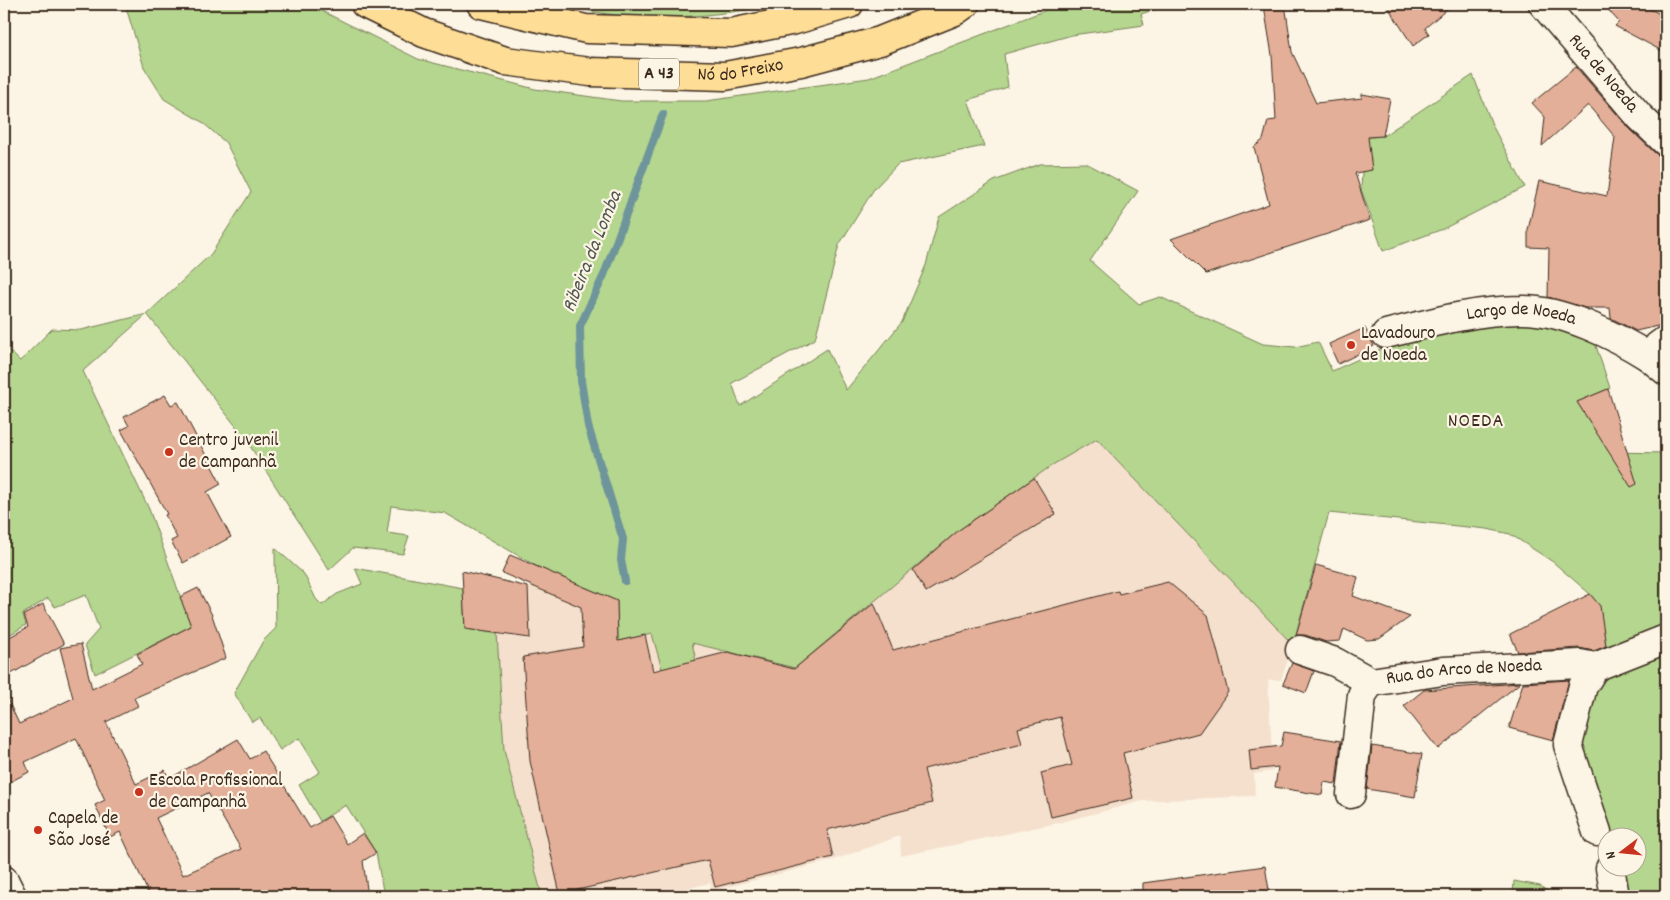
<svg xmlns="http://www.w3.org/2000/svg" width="1670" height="900" font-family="Dekko,sans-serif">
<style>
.built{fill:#f5e0ce}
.green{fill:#b5d68f;stroke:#788056}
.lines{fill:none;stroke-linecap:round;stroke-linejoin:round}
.stream{stroke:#6d959b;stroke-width:8}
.building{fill:#e4af98;stroke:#3b2a1e;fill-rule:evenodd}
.minor-casing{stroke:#3b2a1e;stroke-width:31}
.highway-casing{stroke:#3b2a1e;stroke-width:31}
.minor{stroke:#fcf5e5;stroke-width:28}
.highway{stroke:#fedd96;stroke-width:28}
.poi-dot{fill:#c8321e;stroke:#fcf5e5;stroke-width:2}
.labels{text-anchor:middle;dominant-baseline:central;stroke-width:4.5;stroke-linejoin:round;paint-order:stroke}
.shield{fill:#fcf5e5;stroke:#75675a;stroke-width:1}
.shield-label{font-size:18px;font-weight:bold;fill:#3b2a1e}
.street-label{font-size:19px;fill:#3b2a1e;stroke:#fcf5e5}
.poi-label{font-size:19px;fill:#3b2a1e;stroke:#fcf5e5;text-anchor:start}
.water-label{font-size:20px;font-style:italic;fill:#505752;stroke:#fcf5e5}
.neighbourhood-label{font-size:20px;letter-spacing:1px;fill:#3b2a1e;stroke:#fcf5e5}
</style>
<rect width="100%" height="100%" fill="#fcf5e5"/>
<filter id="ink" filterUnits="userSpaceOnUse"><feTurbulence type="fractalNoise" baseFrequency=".02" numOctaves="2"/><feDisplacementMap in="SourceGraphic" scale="10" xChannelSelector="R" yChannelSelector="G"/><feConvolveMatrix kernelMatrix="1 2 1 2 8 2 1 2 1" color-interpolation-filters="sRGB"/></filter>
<g filter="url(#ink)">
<polygon class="built" points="1097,439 1293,645 1281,680 1268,680 1273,771 1254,774 1255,796 1143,801 1058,823 901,856 900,836 834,860 712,891 710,883 655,896 542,896 504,750 497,633 524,600 538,567 617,601 618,641 651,634 795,668 959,530 1054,464"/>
<g class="green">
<polygon points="125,4 308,4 418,59 535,89 621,101 706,101 869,78 1062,4 1172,4 1141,14 1144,25 1072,35 1004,54 1008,87 968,100 984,146 898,164 874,189 839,245 815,339 732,383 740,406 827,349 846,390 902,322 926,265 939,217 994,181 1040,164 1086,163 1138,191 1090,261 1139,304 1160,297 1263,344 1295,347 1318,342 1332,371 1383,348 1448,330 1511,317 1564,328 1595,343 1610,388 1577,402 1609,452 1666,453 1666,631 1607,652 1599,606 1590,594 1553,562 1510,534 1487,529 1329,513 1293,645 1097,439 1054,464 959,530 795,668 692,643 696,661 670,697 652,634 618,641 617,601 538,567 445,513 391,506 387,533 409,536 403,554 353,548 329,570 243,435 147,314 83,371 149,509 191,626 95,674 85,645 99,629 86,595 55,607 48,598 23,614 26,625 4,638 4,346 20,361 52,329 81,330 147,314 211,254 251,192 226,143 202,122 164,99 144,67"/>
<path d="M 550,4 L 779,4 C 730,14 676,20 626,16 C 600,14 575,8 550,4 Z"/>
<polygon points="1473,75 1493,127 1525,187 1443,229 1383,251 1361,189 1362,172 1358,138 1383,136"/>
<polygon points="275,548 304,574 316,599 322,605 337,594 362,584 355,568 463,588 465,629 497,633 504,750 542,896 384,896 376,853 346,805 320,821 299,785 320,772 299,738 280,750 260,718 252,722 234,693 263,641 276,628"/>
<path d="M 1666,649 L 1666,896 L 1623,896 L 1619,868 L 1638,868 L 1638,838 L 1610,837 C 1603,822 1578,760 1580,746 C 1583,720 1594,693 1605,669 Z"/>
<polygon points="1514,881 1540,886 1554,896 1513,894"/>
</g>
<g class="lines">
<polyline class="stream" points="625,581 621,560 623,539 588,426 581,381 580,326 604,275 663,114"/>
</g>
<g class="building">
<polygon points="1281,4 1285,4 1292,52 1316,103 1362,98 1362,94 1390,99 1383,136 1368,137 1372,170 1355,173 1370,220 1206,274 1171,239 1269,204 1254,147 1263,140 1268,121 1276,120 1272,55 1264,6"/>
<polygon points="1386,4 1453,4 1425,28 1429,34 1413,46"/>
<polygon points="1603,4 1640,4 1666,17 1666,53 1615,26 1619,22"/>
<polygon points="1576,67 1629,128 1655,153 1666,157 1666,324 1636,331 1611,318 1610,308 1585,308 1548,297 1549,248 1528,247 1528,230 1539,181 1607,196 1615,137 1588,105 1542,146 1545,117 1532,103"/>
<polygon points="1365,328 1374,346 1338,364 1329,344"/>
<polygon points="1608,389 1637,484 1631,487 1577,402"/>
<polygon points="165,395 171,405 178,402 221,484 207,492 231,537 183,563 171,541 177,538 165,515 167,514 121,430 129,426 124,417"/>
<polygon points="1034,478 1056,514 926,592 913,570 959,530"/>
<polygon points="510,555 617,601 618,641 645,635 653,671 728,652 794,669 874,603 893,650 1118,591 1119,594 1168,582 1208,615 1228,692 1199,733 1123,753 1133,798 1051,817 1041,773 1072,765 1060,717 1018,728 1022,744 924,769 932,803 827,830 833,857 715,887 708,860 560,894 530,761 523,657 583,647 581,607 502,573"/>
<polygon points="1316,565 1358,577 1353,596 1410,617 1379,639 1367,640 1344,629 1340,641 1326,642 1305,635 1296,635"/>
<polygon points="462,571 528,587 530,638 465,629"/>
<path d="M 198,588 L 212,615 L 226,658 L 134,698 L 138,706 L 106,722 L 136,784 L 165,770 L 169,779 L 238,739 L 250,759 L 263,751 L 310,828 L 330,816 L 347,844 L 363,833 L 376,853 L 363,861 L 368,896 L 139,896 L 148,892 L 120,832 L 110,837 L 95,805 L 105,800 L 76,738 L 25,762 L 29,772 L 4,785 L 4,692 L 19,724 L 73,698 L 60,648 L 81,644 L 92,689 L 142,664 L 137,654 L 191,626 L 180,597 ZM 208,793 L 241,849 L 183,875 L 156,818 Z"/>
<polygon points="1590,594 1600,606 1606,646 1594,651 1579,648 1518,652 1510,634"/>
<polygon points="43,604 64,644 4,678 4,640 28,627 24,615"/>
<polygon points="1292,663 1314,671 1306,693 1283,684"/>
<polygon points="1569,680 1553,740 1509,728 1523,683"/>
<polygon points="1520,683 1438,749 1404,706 1424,690"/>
<polygon points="1284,732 1341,741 1336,784 1324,782 1322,795 1275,787 1278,767 1251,770 1249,750 1281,746"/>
<polygon points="1372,746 1422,754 1415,797 1367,789"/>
<polygon points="1265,866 1270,896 1143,896 1143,883"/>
</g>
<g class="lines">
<defs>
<g id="minor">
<path id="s1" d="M 1543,4 L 1640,117 L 1666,142"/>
<path id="s2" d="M 1386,334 C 1430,323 1476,310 1521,310 C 1561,309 1616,336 1649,357"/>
<polyline points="1666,340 1658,346 1649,357 1666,371"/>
<polyline points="1300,650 1335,662 1371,682"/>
<polyline points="1595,667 1583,686 1568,745 1597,832"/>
<path id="s3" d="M 1351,794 L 1362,695 L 1371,682 L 1443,671 L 1580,664 L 1595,667 L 1666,639"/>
<polyline points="1610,868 1615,896"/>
<polyline points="4,880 12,896"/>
</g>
<g id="highway">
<path id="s4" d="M 365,4 L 424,33 L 505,61 L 590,72 L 725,76 L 801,62 L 880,41 L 955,11 L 965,4"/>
<polyline points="481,4 586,29 731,33 795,20 849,4"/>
</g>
</defs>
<use href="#minor" class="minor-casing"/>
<use href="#highway" class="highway-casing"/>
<use href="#minor" class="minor"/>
<use href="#highway" class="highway"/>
</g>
</g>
<g class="poi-dot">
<circle cx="1351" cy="345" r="5"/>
<circle cx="169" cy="452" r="5"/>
<circle cx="139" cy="792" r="5"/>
<circle cx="38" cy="830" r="5"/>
</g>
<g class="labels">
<rect class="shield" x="639" y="58.5" width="40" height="31" rx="4"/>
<g class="shield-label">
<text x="659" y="74">A 43</text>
</g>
<g class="street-label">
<text stroke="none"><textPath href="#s4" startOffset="388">Nó do Freixo</textPath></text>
<text stroke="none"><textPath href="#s1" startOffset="92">Rua de Noeda</textPath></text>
<text stroke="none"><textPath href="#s2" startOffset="138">Largo de Noeda</textPath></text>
<text stroke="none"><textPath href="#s3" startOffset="209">Rua do Arco de Noeda</textPath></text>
</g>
<g class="poi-label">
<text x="1361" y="334">Lavadouro<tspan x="1361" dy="22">de Noeda</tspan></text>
<text x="179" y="441">Centro juvenil<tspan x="179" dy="22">de Campanhã</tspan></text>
<text x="149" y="781">Escola Profissional<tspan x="149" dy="22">de Campanhã</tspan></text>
<text x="48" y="819">Capela de<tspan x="48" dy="22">São José</tspan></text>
</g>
<g class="water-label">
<text transform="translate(593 252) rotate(-68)">Ribeira da Lomba</text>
</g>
<g class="neighbourhood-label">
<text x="1476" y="422">NOEDA</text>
</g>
</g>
<rect width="1670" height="900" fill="none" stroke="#fcf5e5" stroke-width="20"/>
<rect x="10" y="10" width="1650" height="880" fill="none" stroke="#3b2a1e" stroke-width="2" filter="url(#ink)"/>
<g transform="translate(1622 852) rotate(254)"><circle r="24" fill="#fcf5e5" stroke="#afa495"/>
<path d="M0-4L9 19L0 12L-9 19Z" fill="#c8321e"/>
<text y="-8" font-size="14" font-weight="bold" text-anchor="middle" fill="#3b2a1e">N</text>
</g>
</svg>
